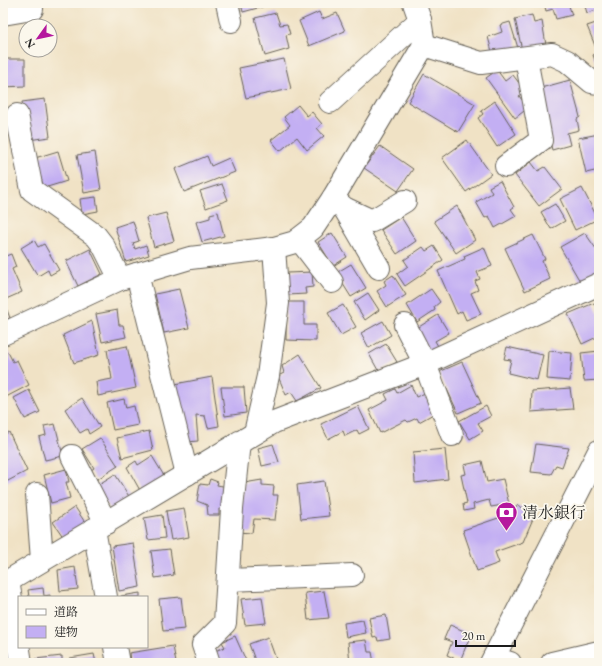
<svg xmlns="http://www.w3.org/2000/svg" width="602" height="666" font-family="'EB Garamond','Noto Serif JP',serif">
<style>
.building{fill:#c3aff3}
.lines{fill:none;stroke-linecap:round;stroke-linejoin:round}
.minor-casing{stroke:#666157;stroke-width:24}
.tertiary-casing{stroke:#666157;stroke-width:24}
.secondary-casing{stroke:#666157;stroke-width:24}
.minor{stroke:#fff;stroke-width:22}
.tertiary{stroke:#fff;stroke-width:22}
.secondary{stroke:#fff;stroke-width:22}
.labels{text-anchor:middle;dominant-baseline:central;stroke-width:3.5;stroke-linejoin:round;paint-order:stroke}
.poi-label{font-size:16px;fill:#1c1c1c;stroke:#fbf7ec;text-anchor:start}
</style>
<rect width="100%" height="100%" fill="#fbf7ec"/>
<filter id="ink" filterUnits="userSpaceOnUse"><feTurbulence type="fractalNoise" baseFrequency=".025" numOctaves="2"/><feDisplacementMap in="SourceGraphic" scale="8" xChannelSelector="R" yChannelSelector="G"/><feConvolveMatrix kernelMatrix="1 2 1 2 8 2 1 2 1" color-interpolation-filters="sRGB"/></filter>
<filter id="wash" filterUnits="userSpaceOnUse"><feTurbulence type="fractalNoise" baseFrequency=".012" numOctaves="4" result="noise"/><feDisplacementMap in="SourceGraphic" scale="16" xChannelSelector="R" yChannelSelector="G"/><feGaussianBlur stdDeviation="0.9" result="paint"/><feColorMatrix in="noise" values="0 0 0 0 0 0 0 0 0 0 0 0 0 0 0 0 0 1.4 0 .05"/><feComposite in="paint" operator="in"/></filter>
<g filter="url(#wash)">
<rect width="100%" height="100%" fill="#f0e2c5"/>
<g id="blocks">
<g class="building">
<polygon points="241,3 268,3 269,5 243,12"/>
<polygon points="544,3 568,3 572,15 556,19 553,9 546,11"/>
<polygon points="584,3 599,3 599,9 587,13"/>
<polygon points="319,12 322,19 337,13 345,31 309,46 299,21"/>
<polygon points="276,13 280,25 287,24 290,34 286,35 289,49 265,56 255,18"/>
<polygon points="532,15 534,23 542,21 546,45 522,50 515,19"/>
<polygon points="510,22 518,48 493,55 488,37 502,32 500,25"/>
<polygon points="599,22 599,71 593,55 598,53 587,26"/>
<polygon points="3,59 25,59 25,86 3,87"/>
<polygon points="284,59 291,89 246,98 239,68"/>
<polygon points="497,70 505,81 513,75 525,91 519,96 528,108 515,118 486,78"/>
<polygon points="424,74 475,104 458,132 408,102"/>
<polygon points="570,80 580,117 577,119 579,130 567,133 570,145 552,150 537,89"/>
<polygon points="45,99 50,137 28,140 22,102"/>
<polygon points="495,101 516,134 497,147 478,118 483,114 481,111"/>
<polygon points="298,105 307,116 312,112 322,124 317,128 324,136 307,150 297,137 280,151 271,140 290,125 284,117"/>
<polygon points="599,134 599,170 586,173 578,138"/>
<polygon points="467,140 491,174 466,192 442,158"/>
<polygon points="380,146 413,169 398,191 364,168"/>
<polygon points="58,151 67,181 44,188 35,158"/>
<polygon points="95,152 101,190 84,193 77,155"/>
<polygon points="207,156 211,166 229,158 235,172 184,192 175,169"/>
<polygon points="531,162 538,171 545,167 562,189 539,206 515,175"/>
<polygon points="500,181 514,207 511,209 516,216 495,228 489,216 485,218 476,202 492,193 489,187"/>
<polygon points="222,184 228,200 206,208 200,191"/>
<polygon points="582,188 598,219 575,230 560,199"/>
<polygon points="96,197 98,211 82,214 80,199"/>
<polygon points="555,204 565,221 551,229 541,212"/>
<polygon points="457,206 475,240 456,253 434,221"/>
<polygon points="218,212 224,236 202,242 196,222 210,218 210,214"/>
<polygon points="166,213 174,241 154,247 146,218"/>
<polygon points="401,217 416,241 397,254 381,230"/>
<polygon points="133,221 139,241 133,243 135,249 146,245 149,255 126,262 115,227"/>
<polygon points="332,233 347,257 333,266 318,242"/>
<polygon points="585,233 599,253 599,267 596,268 599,273 581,283 560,247"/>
<polygon points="533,235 545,259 542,261 550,279 525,291 505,248"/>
<polygon points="34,240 38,247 44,244 59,270 50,275 48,270 38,276 21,248"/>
<polygon points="434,246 443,260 405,286 397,274 408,266 404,260 423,247 426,251"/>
<polygon points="484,247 492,266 477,272 480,279 475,281 478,290 471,293 481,314 466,320 462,311 457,314 438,271 465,259 464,256"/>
<polygon points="90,249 102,274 78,286 66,261"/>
<polygon points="11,254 16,267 12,269 22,292 6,299 3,290 3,257"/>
<polygon points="351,264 366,288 351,297 336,273"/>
<polygon points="312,272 313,287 305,288 306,294 288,295 287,273"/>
<polygon points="393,275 406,295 387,307 377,291 386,285 384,281"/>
<polygon points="179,289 189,328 164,333 155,294"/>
<polygon points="431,289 440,302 434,307 435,310 417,322 407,305"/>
<polygon points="368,293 379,310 365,320 354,302"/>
<polygon points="286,302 304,302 304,325 316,325 316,341 286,340"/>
<polygon points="594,303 599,314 599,336 582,344 568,314"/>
<polygon points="343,305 356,327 341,335 328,313"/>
<polygon points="7,310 10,318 3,321 3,311"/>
<polygon points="117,310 119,325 123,325 126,337 102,342 96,314"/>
<polygon points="438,315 449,333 435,341 438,346 428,353 414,330"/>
<polygon points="92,321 99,355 74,363 63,335"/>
<polygon points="383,321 391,335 369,348 361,333"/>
<polygon points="386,344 397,362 379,372 369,354"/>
<polygon points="127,346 136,388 98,396 96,382 112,379 107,350"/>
<polygon points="507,347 543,355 537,380 508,373 511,360 504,359"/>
<polygon points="549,351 572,353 570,381 547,379"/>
<polygon points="599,351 599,380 584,381 581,353"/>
<polygon points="8,352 13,362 17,360 29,385 6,397 3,391 3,354"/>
<polygon points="300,354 321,388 297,401 291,392 286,395 278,376 284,373 282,366"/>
<polygon points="462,362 481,403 458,413 439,372"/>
<polygon points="212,377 219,426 208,428 205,416 196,415 198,441 186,442 175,384"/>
<polygon points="411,385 416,397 425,393 435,413 419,422 417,418 408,422 406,420 380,433 369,410 388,400 385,394 395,389 397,393"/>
<polygon points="221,387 244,387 246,413 225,416"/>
<polygon points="570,388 573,409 531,412 532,391"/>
<polygon points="29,390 40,412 25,419 14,398"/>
<polygon points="82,398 100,427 89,434 87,429 80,433 65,409"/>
<polygon points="124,399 126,408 134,406 138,425 113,430 107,403"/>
<polygon points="358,406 369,429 359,434 357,430 345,436 343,431 328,439 321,424"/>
<polygon points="486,406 491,416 478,423 483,431 470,439 459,421"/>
<polygon points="55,424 63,456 45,460 39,437 46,435 44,426"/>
<polygon points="149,431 153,450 122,458 117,438"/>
<polygon points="9,432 27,471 4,483 3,435"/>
<polygon points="100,438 118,466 96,480 90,471 94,468 82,449"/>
<polygon points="273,444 279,462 262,466 258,448"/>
<polygon points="536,444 569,448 562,467 556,465 551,474 531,472"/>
<polygon points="445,449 448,479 415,483 413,452"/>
<polygon points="152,456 166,479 142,494 127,467 136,461 138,465"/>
<polygon points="482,461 487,482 503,479 509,504 491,507 489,500 473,504 474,509 464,511 463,504 467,503 461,475 466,474 464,465"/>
<polygon points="66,469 69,482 66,482 70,498 51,503 44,475"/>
<polygon points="115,474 130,498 111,510 96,486"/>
<polygon points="210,479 218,482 217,485 228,487 226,508 219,509 219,515 208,515 207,505 197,501 200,484 208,485"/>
<polygon points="262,480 262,485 274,486 273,495 278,495 275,520 254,519 252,533 237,532 244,483"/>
<polygon points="324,481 329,516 301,519 297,485"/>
<polygon points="517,505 535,514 523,542 495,552 499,563 477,571 463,530 513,513"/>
<polygon points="75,507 88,527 66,541 53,522"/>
<polygon points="184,508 189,537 171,540 166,511"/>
<polygon points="162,515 165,538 148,540 144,518"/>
<polygon points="133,543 140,587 119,591 112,546"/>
<polygon points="170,549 174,575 155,578 151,551"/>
<polygon points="75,567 78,589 60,591 58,570"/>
<polygon points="43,588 44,596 50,595 50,597 29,597 28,590"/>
<polygon points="324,591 329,618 308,620 305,593"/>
<polygon points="140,593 140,597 121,597 121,596"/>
<polygon points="181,597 185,629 163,631 159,599"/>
<polygon points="262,597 266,623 245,625 241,599"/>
<polygon points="386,615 390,639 378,641 377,637 373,638 369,618"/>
<polygon points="363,620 366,633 346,637 344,623"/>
<polygon points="450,625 471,634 460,661 447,655 452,642 444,639"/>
<polygon points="235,636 247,663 221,663 215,651 225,647 222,642"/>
<polygon points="268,637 277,662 256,663 249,644"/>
<polygon points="366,640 368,652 372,652 374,663 350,663 348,642"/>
<polygon points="173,646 176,663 130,663 129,653"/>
<polygon points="94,654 96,663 71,663 70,658"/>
<polygon points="62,656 62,663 35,663 35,659"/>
</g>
</g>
</g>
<g filter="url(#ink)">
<use href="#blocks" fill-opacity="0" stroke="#666157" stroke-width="1"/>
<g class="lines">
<defs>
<g id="minor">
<polyline points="227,3 231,21"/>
<polyline points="3,14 32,9"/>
<polyline points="424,45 481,63 552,54 567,61 592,82 599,83"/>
<polyline points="330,102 420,20"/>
<polyline points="17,115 32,190 96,236 103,245 120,279"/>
<polyline points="506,166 541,140 526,58"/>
<polyline points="333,198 344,208 372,221 405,201"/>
<polyline points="344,208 379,268"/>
<polyline points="299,239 332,282"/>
<polyline points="137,274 187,474"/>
<polyline points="405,325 425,364 452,435"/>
<polyline points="3,334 120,279 190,258 274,248 295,242 313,228 333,198 424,45 420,20 414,3"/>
<polyline points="255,433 268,376 278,303 274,248"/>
<polyline points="72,456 106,523"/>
<polyline points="37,494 42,560"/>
<polyline points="94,529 106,597"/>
<polyline points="8,580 21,663"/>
<polyline points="228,580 352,575"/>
<polyline points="3,584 274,422 425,364 599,284"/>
<polyline points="115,647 118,663"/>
<polyline points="209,663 203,645 225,623 232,509 239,442"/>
</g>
<g id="tertiary">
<polyline points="494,658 510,663"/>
<polyline points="552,663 599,652"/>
</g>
<polyline id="secondary" points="491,663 599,451"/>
</defs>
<use href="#minor" class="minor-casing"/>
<use href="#tertiary" class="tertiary-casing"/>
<use href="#secondary" class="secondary-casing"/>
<use href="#minor" class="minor"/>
<use href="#tertiary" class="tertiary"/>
<use href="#secondary" class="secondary"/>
</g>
</g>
<defs>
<symbol id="bank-pin" viewBox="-11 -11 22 30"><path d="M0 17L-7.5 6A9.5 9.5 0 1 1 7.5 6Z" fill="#b5179e" stroke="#fbf7ec"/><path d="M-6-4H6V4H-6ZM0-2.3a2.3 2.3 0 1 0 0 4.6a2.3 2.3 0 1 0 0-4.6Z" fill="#fff"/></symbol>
</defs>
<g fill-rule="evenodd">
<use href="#bank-pin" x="494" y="500" width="25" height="34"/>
</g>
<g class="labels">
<g class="poi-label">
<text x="522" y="512">清水銀行</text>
</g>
</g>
<rect width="602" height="666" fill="none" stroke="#fbf7ec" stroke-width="16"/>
<rect x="18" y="596" width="130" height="52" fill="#fbf7ec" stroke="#a29f99"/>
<rect x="26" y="609" width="20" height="6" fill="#ffffff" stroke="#a29f99"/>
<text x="54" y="616" font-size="12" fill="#1c1c1c">道路</text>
<rect x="26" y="626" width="20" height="12" fill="#c3aff3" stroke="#a29f99"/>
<text x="54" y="636" font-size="12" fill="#1c1c1c">建物</text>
<g transform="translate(38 38) rotate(237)"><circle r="19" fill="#fbf7ec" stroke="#a29f99"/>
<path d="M0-3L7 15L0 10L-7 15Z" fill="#b5179e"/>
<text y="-6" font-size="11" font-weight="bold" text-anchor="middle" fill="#1c1c1c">N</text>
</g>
<path d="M456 640v6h59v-6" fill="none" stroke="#1c1c1c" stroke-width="2"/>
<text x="462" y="640" font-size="12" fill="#1c1c1c" stroke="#fbf7ec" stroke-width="3" paint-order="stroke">20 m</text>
</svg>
